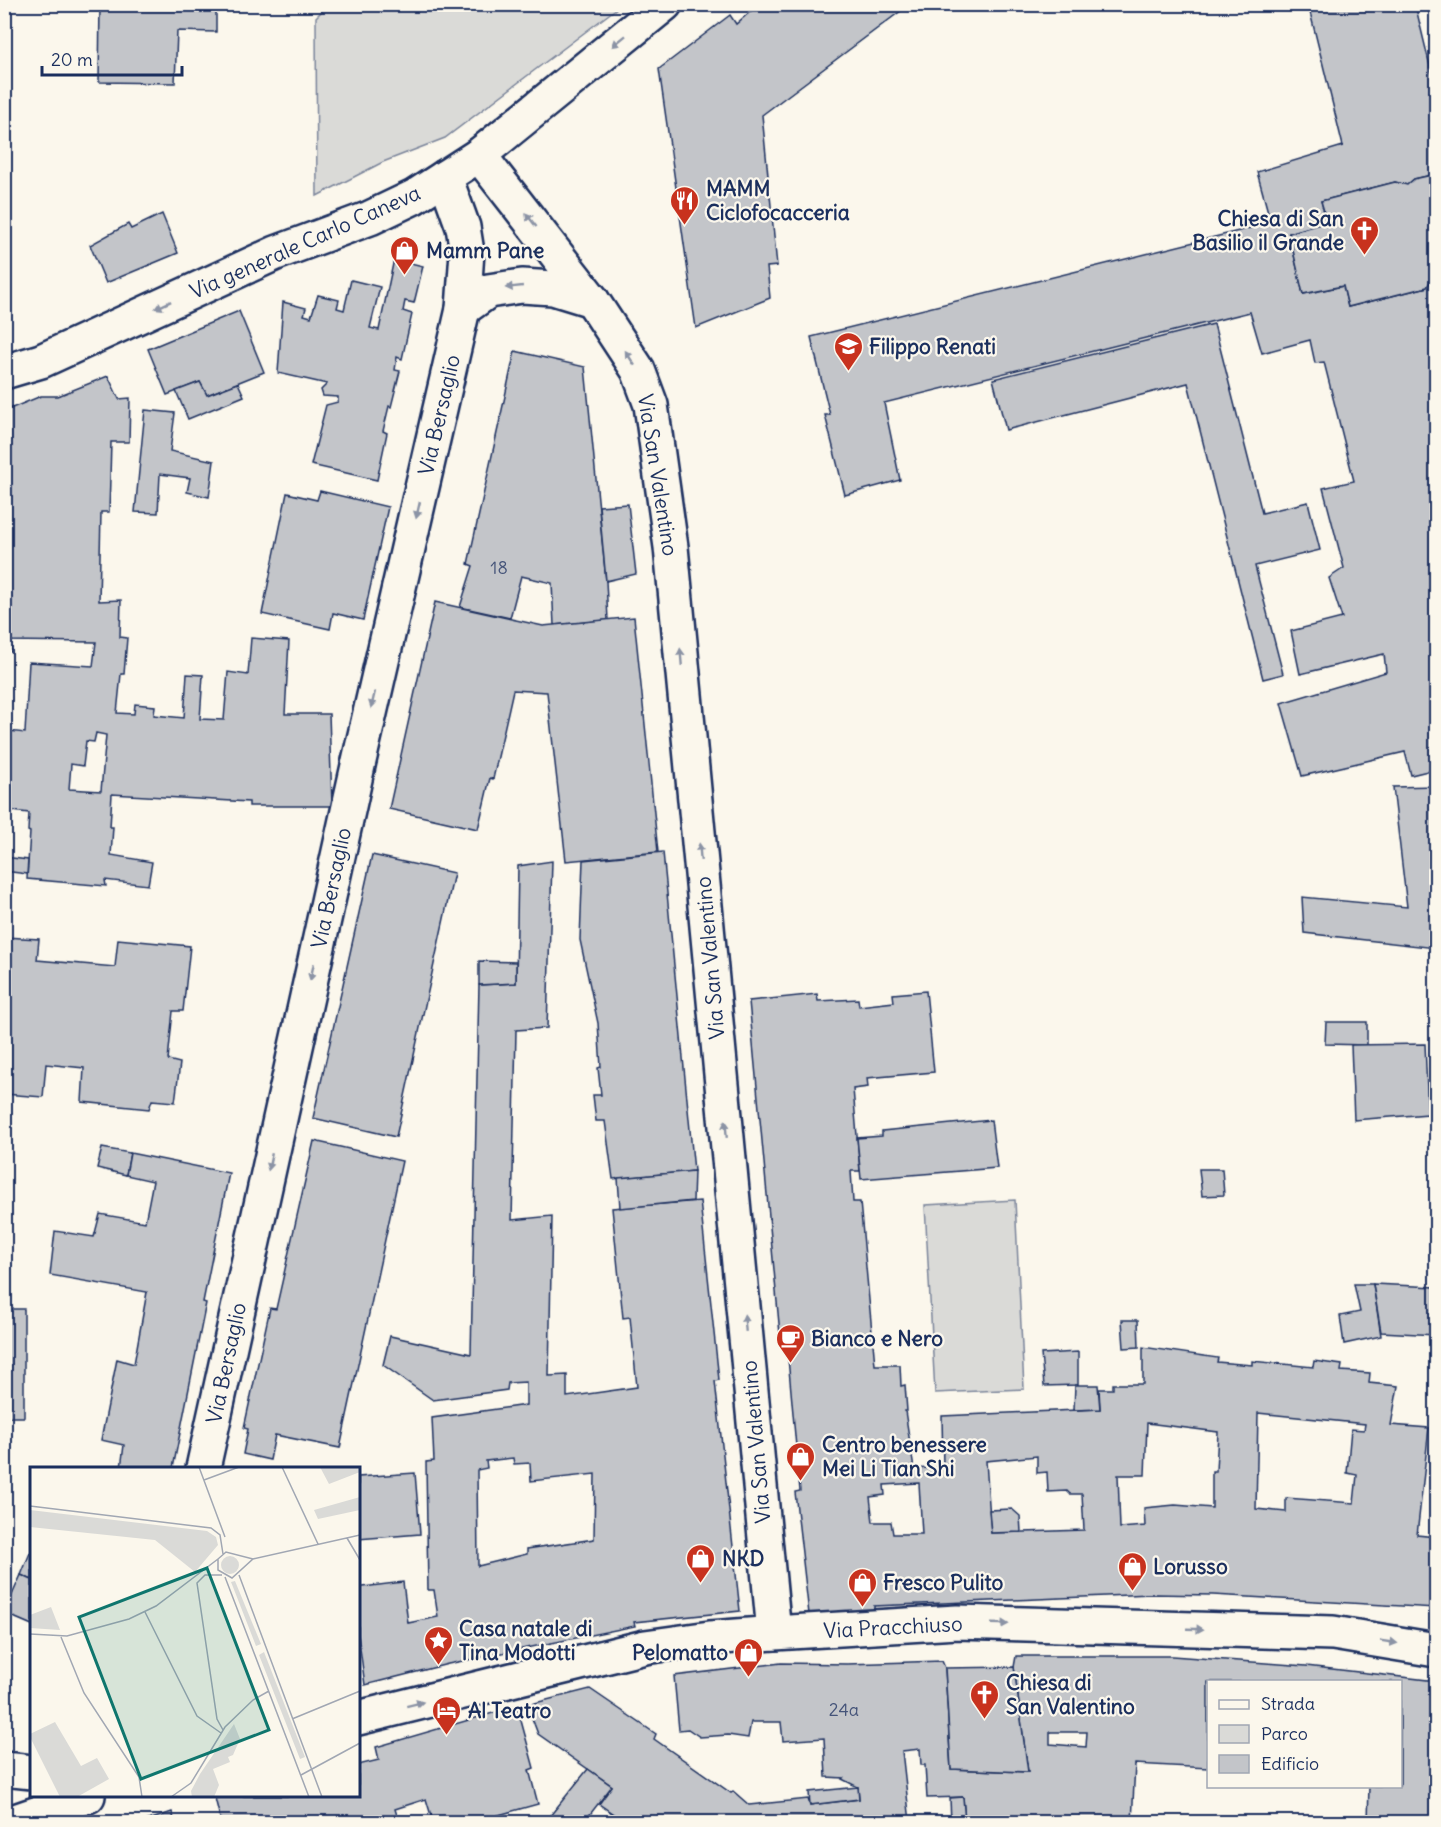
<svg xmlns="http://www.w3.org/2000/svg" width="1441" height="1827" font-family="Delius,sans-serif">
<style>
.green{fill:#dadad7;stroke:#7a849a;stroke-width:1.5}
.building{fill:#c3c5c9;stroke:#1b2f5e;stroke-width:1.5;fill-rule:evenodd}
.lines{fill:none;stroke-linecap:round;stroke-linejoin:round}
.minor-casing{stroke:#1b2f5e;stroke-width:38}
.minor{stroke:#fbf7ec;stroke-width:33}
.oneway{fill:#8b93a5}
.labels{text-anchor:middle;dominant-baseline:central;stroke-width:4.5;stroke-linejoin:round;paint-order:stroke}
.number-label{font-size:18px;fill:#455479}
.poi-label{font-size:21px;font-weight:bold;fill:#1b2f5e;stroke:#fbf7ec;text-anchor:start}
.street-label{font-size:21px;fill:#1b2f5e;stroke:#fbf7ec}
.inset-road{fill:none;stroke:#a1a7b3;stroke-width:1.5}
.view{fill:#0f766e;fill-opacity:0.15;stroke:#0f766e;stroke-width:3}
.inset-edge{fill:none;stroke:#1b2f5e;stroke-width:3}
</style>
<rect width="100%" height="100%" fill="#fbf7ec"/>
<filter id="ink" filterUnits="userSpaceOnUse"><feTurbulence type="fractalNoise" baseFrequency=".0167" numOctaves="2"/><feDisplacementMap in="SourceGraphic" scale="12" xChannelSelector="R" yChannelSelector="G"/><feConvolveMatrix kernelMatrix="1 2 1 2 8 2 1 2 1" color-interpolation-filters="sRGB"/></filter>
<g filter="url(#ink)">
<g class="green">
<polygon points="329,4 621,4 621,5 445,138 383,162 317,196 316,17"/>
<polygon points="1015,1200 1024,1389 935,1393 925,1205"/>
</g>
<g class="building">
<polygon points="100,4 216,4 216,32 177,31 175,83 99,82"/>
<polygon points="759,4 910,4 762,115 777,266 767,267 770,298 696,328 659,69 730,15 736,24"/>
<polygon points="1308,4 1415,4 1436,91 1436,174 1414,179 1407,185 1395,182 1321,201 1327,222 1289,233 1303,294 1343,286 1348,307 1427,287 1431,280 1436,282 1436,769 1411,775 1405,752 1302,776 1281,703 1386,672 1384,654 1300,674 1291,631 1342,618 1329,578 1344,568 1323,488 1354,481 1324,362 1315,363 1310,340 1262,353 1250,312 884,403 900,480 845,495 825,415 830,415 811,337 1271,223 1257,172 1343,146"/>
<polygon points="1436,174 1436,282 1431,280 1427,287 1348,307 1343,286 1303,294 1289,233 1327,222 1321,201 1395,182 1407,185 1414,179"/>
<polygon points="162,214 178,253 106,283 90,245 128,224 131,229"/>
<polygon points="394,259 423,266 414,303 405,301 403,311 412,314 402,359 397,357 395,370 400,371 391,407 389,406 383,431 387,433 377,480 311,465 326,405 338,402 338,397 323,396 321,390 327,384 278,373 283,302 306,308 304,315 311,317 318,295 339,300 337,308 344,310 351,280 380,287 370,328 379,330"/>
<polygon points="239,311 264,372 207,395 200,382 167,395 148,349"/>
<polygon points="1214,324 1262,513 1308,502 1320,550 1255,566 1283,674 1263,679 1188,383 1006,430 993,379"/>
<polygon points="515,351 585,367 606,581 608,620 554,625 552,583 521,576 510,618 460,607 473,566 468,564"/>
<path d="M 108,376 L 119,399 L 130,398 L 129,442 L 111,442 L 109,512 L 101,512 L 99,601 L 121,600 L 120,637 L 127,638 L 124,674 L 121,674 L 117,713 L 134,714 L 135,704 L 155,706 L 154,715 L 184,718 L 187,674 L 203,675 L 200,719 L 224,720 L 228,672 L 248,675 L 251,638 L 289,641 L 285,714 L 329,714 L 332,806 L 249,806 L 249,802 L 112,794 L 110,827 L 113,827 L 111,855 L 152,862 L 148,885 L 105,880 L 106,886 L 27,879 L 30,832 L 28,831 L 29,813 L 4,810 L 4,776 L 9,731 L 25,733 L 29,662 L 93,666 L 96,642 L 4,641 L 7,410 L 41,396 L 58,396 ZM 96,733 L 106,735 L 101,791 L 69,789 L 71,764 L 83,766 L 86,741 L 94,742 Z"/>
<polygon points="200,382 207,395 238,383 244,396 188,419 176,391"/>
<polygon points="145,410 175,413 170,451 214,461 209,497 187,492 190,478 160,474 158,513 135,512"/>
<polygon points="4,458 6,458 4,561"/>
<polygon points="320,491 388,507 363,620 333,613 330,629 262,614 287,493 317,500"/>
<polygon points="628,504 636,574 606,581 599,506"/>
<polygon points="435,602 543,626 634,617 658,852 566,861 547,692 513,690 493,779 490,778 478,829 389,809"/>
<rect x="4" y="641" width="7" height="11"/>
<polygon points="1436,786 1436,948 1304,933 1302,897 1407,907 1393,787"/>
<polygon points="663,852 694,1171 613,1179 605,1121 596,1121 593,1095 601,1095 598,1068 601,1067 598,1023 580,940 583,860"/>
<polygon points="372,855 454,873 396,1137 313,1118"/>
<polygon points="4,857 28,860 27,874 4,871"/>
<path d="M 552,861 L 547,1028 L 516,1030 L 512,1220 L 552,1216 L 549,1376 L 567,1375 L 567,1397 L 637,1387 L 630,1317 L 623,1318 L 612,1208 L 700,1201 L 719,1380 L 715,1381 L 740,1611 L 634,1622 L 635,1626 L 448,1664 L 365,1685 L 358,1634 L 358,1589 L 363,1587 L 403,1582 L 408,1623 L 438,1617 L 434,1590 L 428,1590 L 426,1462 L 434,1461 L 432,1418 L 526,1405 L 526,1382 L 508,1383 L 507,1390 L 433,1400 L 383,1365 L 390,1336 L 471,1354 L 479,985 L 516,983 L 518,866 ZM 513,1458 L 514,1464 L 530,1463 L 531,1481 L 595,1474 L 594,1539 L 527,1549 L 527,1554 L 478,1566 L 477,1470 L 487,1468 L 486,1461 Z"/>
<polygon points="4,937 39,939 37,960 115,967 118,939 190,946 183,1011 173,1011 168,1060 180,1063 175,1102 152,1100 149,1109 82,1102 84,1068 46,1064 43,1097 4,1094"/>
<polygon points="479,961 516,962 516,983 479,985"/>
<path d="M 926,991 L 934,1072 L 867,1078 L 868,1087 L 853,1089 L 860,1171 L 851,1171 L 853,1202 L 860,1202 L 875,1365 L 900,1365 L 901,1386 L 905,1385 L 907,1411 L 905,1411 L 914,1469 L 943,1467 L 942,1416 L 1100,1409 L 1099,1389 L 1113,1389 L 1113,1384 L 1143,1384 L 1143,1347 L 1218,1358 L 1217,1362 L 1252,1365 L 1252,1361 L 1313,1367 L 1314,1361 L 1342,1365 L 1341,1371 L 1370,1373 L 1369,1383 L 1398,1386 L 1391,1425 L 1429,1428 L 1417,1535 L 1436,1537 L 1436,1608 L 1213,1595 L 1151,1594 L 874,1606 L 874,1611 L 809,1614 L 795,1492 L 800,1491 L 787,1347 L 781,1345 L 749,1001 L 817,994 L 818,1001 L 858,999 L 859,1006 L 894,1002 L 893,994 ZM 1258,1413 L 1365,1424 L 1364,1430 L 1351,1429 L 1347,1473 L 1357,1475 L 1354,1503 L 1286,1498 L 1286,1512 L 1256,1509 ZM 1147,1423 L 1218,1432 L 1216,1471 L 1212,1471 L 1212,1508 L 1175,1505 L 1144,1508 L 1145,1526 L 1120,1528 L 1118,1475 L 1145,1475 ZM 1037,1456 L 1037,1473 L 1047,1472 L 1048,1492 L 1067,1491 L 1070,1494 L 1082,1494 L 1084,1530 L 991,1533 L 986,1461 ZM 919,1483 L 922,1534 L 893,1534 L 891,1522 L 873,1522 L 870,1497 L 885,1495 L 884,1485 Z"/>
<polygon points="1326,1022 1367,1022 1367,1045 1325,1044"/>
<polygon points="1425,1044 1428,1114 1354,1120 1351,1045"/>
<polygon points="991,1120 997,1168 861,1179 857,1138 882,1136 882,1131"/>
<polygon points="314,1141 402,1161 340,1448 275,1435 270,1460 243,1454 248,1429 244,1428 270,1308 276,1309"/>
<polygon points="102,1148 130,1153 126,1175 97,1168"/>
<polygon points="130,1153 229,1173 203,1302 206,1303 173,1468 121,1468 124,1445 101,1440 117,1359 134,1364 147,1292 50,1275 55,1231 94,1237 100,1214 145,1222 153,1181 126,1175"/>
<polygon points="1199,1169 1222,1169 1224,1195 1202,1196"/>
<polygon points="694,1171 693,1201 620,1208 618,1178"/>
<polygon points="1354,1284 1373,1284 1381,1336 1344,1344 1340,1316 1360,1312"/>
<polygon points="1373,1284 1436,1287 1436,1335 1381,1332"/>
<rect x="4" y="1309" width="20" height="108"/>
<polygon points="1122,1320 1138,1320 1139,1347 1124,1348"/>
<polygon points="1078,1352 1078,1385 1044,1386 1041,1354"/>
<polygon points="1075,1385 1098,1385 1100,1409 1074,1410"/>
<polygon points="415,1473 420,1534 358,1539 358,1477"/>
<polygon points="1012,1509 1020,1516 1021,1532 991,1533 989,1510"/>
<polygon points="30,1553 32,1554 32,1580 21,1575"/>
<polygon points="21,1575 32,1580 32,1625 4,1613"/>
<path d="M 1016,1656 L 1172,1656 L 1306,1666 L 1436,1681 L 1436,1822 L 1368,1822 L 1369,1786 L 1400,1786 L 1400,1682 L 1208,1682 L 1208,1768 L 1135,1764 L 1132,1822 L 965,1822 L 963,1797 L 927,1798 L 925,1765 L 921,1765 L 920,1749 L 902,1751 L 910,1822 L 625,1822 L 599,1804 L 612,1786 L 538,1734 L 527,1705 L 590,1689 L 656,1734 L 654,1739 L 731,1793 L 733,1791 L 749,1805 L 808,1799 L 810,1805 L 859,1799 L 858,1787 L 842,1779 L 843,1778 L 826,1777 L 824,1738 L 783,1741 L 781,1722 L 751,1722 L 748,1738 L 728,1735 L 700,1737 L 688,1729 L 679,1730 L 674,1676 L 781,1663 L 847,1664 L 942,1661 L 945,1668 L 951,1769 L 1028,1772 L 1014,1667 ZM 1050,1732 L 1087,1732 L 1086,1747 L 1050,1744 Z"/>
<polygon points="1014,1667 1028,1772 951,1769 945,1668"/>
<polygon points="517,1706 534,1768 529,1770 538,1804 477,1821 475,1817 457,1822 433,1822 426,1799 395,1809 399,1822 221,1822 215,1798 228,1796 358,1796 358,1765 379,1760 376,1747"/>
<polygon points="588,1769 612,1786 584,1822 545,1822"/>
<polygon points="858,1787 859,1799 810,1805 809,1792"/>
<polygon points="963,1797 965,1822 951,1822 950,1798"/>
<polygon points="172,1812 175,1822 143,1822"/>
</g>
<g class="lines">
<defs>
<g id="minor">
<polyline points="479,155 592,300 638,370 651,405 671,547 774,1633"/>
<polyline points="463,309 488,291 522,286 553,288 592,300"/>
<polyline points="4,372 41,361 276,253 370,218 414,197 479,155 665,4"/>
<polyline points="203,1468 359,761 463,309 467,252 463,227 445,177"/>
<polyline points="358,1718 645,1647 710,1638 774,1633 957,1622 1333,1633 1436,1650"/>
<polyline points="4,1769 32,1772"/>
<polyline points="12,1822 88,1796"/>
</g>
</defs>
<use href="#minor" class="minor-casing"/>
<use href="#minor" class="minor"/>
</g>
<defs><path id="oneway-solid" d="M-6-.8H1V-3.2L6.5 0L1 3.2V.8H-6Z" transform="scale(1.5)"/></defs>
<g class="oneway">
<use href="#oneway-solid" transform="translate(619 41) rotate(141)"/>
<use href="#oneway-solid" transform="translate(531 220) rotate(-128)"/>
<use href="#oneway-solid" transform="translate(514 287) rotate(174)"/>
<use href="#oneway-solid" transform="translate(163 305) rotate(155)"/>
<use href="#oneway-solid" transform="translate(630 358) rotate(-123)"/>
<use href="#oneway-solid" transform="translate(418 510) rotate(103)"/>
<use href="#oneway-solid" transform="translate(681 657) rotate(-95)"/>
<use href="#oneway-solid" transform="translate(373 700) rotate(103)"/>
<use href="#oneway-solid" transform="translate(700 852) rotate(-95)"/>
<use href="#oneway-solid" transform="translate(312 972) rotate(102)"/>
<use href="#oneway-solid" transform="translate(726 1129) rotate(-95)"/>
<use href="#oneway-solid" transform="translate(270 1162) rotate(102)"/>
<use href="#oneway-solid" transform="translate(745 1323) rotate(-95)"/>
<use href="#oneway-solid" transform="translate(1000 1624) rotate(2)"/>
<use href="#oneway-solid" transform="translate(1195 1629) rotate(2)"/>
<use href="#oneway-solid" transform="translate(1389 1642) rotate(9)"/>
<use href="#oneway-solid" transform="translate(415 1704) rotate(-14)"/>
</g>
</g>
<defs>
<symbol id="restaurant-pin" viewBox="-11 -11 22 30"><path d="M0 17L-7.5 6A9.5 9.5 0 1 1 7.5 6Z" fill="#c8321e" stroke="#fbf7ec"/><path d="M-5-6h1v4h1v-4h1v4h1v-4h1v5L-1.5 .5V6h-2V.5L-5-1ZM5-6V6H3V1.5H1.5Q1.5-4 5-6Z" fill="#fff"/></symbol>
<symbol id="church-pin" viewBox="-11 -11 22 30"><path d="M0 17L-7.5 6A9.5 9.5 0 1 1 7.5 6Z" fill="#c8321e" stroke="#fbf7ec"/><path d="M-1.2-6h2.4v3.5h3.3v2.4h-3.3V6h-2.4V-.1h-3.3v-2.4h3.3Z" fill="#fff"/></symbol>
<symbol id="shop-pin" viewBox="-11 -11 22 30"><path d="M0 17L-7.5 6A9.5 9.5 0 1 1 7.5 6Z" fill="#c8321e" stroke="#fbf7ec"/><path d="M-5-2.5h2.3a2.7 3.5 0 0 1 5.4 0H5L5.5 6h-11ZM-1.5-2.5h3a1.5 2.3 0 0 0-3 0Z" fill="#fff"/></symbol>
<symbol id="school-pin" viewBox="-11 -11 22 30"><path d="M0 17L-7.5 6A9.5 9.5 0 1 1 7.5 6Z" fill="#c8321e" stroke="#fbf7ec"/><path d="M0-5L7-2L0 1L-7-2ZM-4 1L0 2.5L4 1V4Q0 6-4 4Z" fill="#fff"/></symbol>
<symbol id="cafe-pin" viewBox="-11 -11 22 30"><path d="M0 17L-7.5 6A9.5 9.5 0 1 1 7.5 6Z" fill="#c8321e" stroke="#fbf7ec"/><path d="M-5.5-4.5H6V0H3Q3 3.5 0 3.5H-2.5Q-5.5 3.5-5.5 0ZM3-3.2v2h1.7v-2ZM-6 4.5H4V6H-6Z" fill="#fff"/></symbol>
<symbol id="sight-pin" viewBox="-11 -11 22 30"><path d="M0 17L-7.5 6A9.5 9.5 0 1 1 7.5 6Z" fill="#c8321e" stroke="#fbf7ec"/><path d="M0-6L1.8-2.2L6-1.7L2.9 1.2L3.7 5.4L0 3.3L-3.7 5.4L-2.9 1.2L-6-1.7L-1.8-2.2Z" fill="#fff"/></symbol>
<symbol id="hotel-pin" viewBox="-11 -11 22 30"><path d="M0 17L-7.5 6A9.5 9.5 0 1 1 7.5 6Z" fill="#c8321e" stroke="#fbf7ec"/><path d="M-6-4.5h1.5V1H6V5H4.5V3h-9V5H-6ZM-4 0a1.8 1.8 0 1 1 3.6 0ZM.5 0V-2.5h3Q6-2.5 6 0Z" fill="#fff"/></symbol>
</defs>
<g fill-rule="evenodd">
<use href="#restaurant-pin" x="668" y="184" width="33" height="45"/>
<use href="#church-pin" x="1348" y="214" width="33" height="45"/>
<use href="#shop-pin" x="388" y="234" width="33" height="45"/>
<use href="#school-pin" x="832" y="330" width="33" height="45"/>
<use href="#cafe-pin" x="774" y="1322" width="33" height="45"/>
<use href="#shop-pin" x="784" y="1440" width="33" height="45"/>
<use href="#shop-pin" x="684" y="1542" width="33" height="45"/>
<use href="#shop-pin" x="1116" y="1550" width="33" height="45"/>
<use href="#shop-pin" x="846" y="1566" width="33" height="45"/>
<use href="#sight-pin" x="422" y="1624" width="33" height="45"/>
<use href="#shop-pin" x="732" y="1636" width="33" height="45"/>
<use href="#church-pin" x="968" y="1678" width="33" height="45"/>
<use href="#hotel-pin" x="430" y="1694" width="33" height="45"/>
</g>
<g class="labels">
<g class="number-label">
<text x="499" y="567">18</text>
<text x="844" y="1709">24a</text>
</g>
<g class="poi-label">
<text x="706" y="188">MAMM<tspan x="706" dy="24">Ciclofocacceria</tspan></text>
<text x="1344" y="218" text-anchor="end">Chiesa di San<tspan x="1344" dy="24">Basilio il Grande</tspan></text>
<text x="426" y="250">Mamm Pane</text>
<text x="869" y="346">Filippo Renati</text>
<text x="811" y="1338">Bianco e Nero</text>
<text x="822" y="1444">Centro benessere<tspan x="822" dy="24">Mei Li Tian Shi</tspan></text>
<text x="722" y="1558">NKD</text>
<text x="1153" y="1566">Lorusso</text>
<text x="883" y="1582">Fresco Pulito</text>
<text x="459" y="1628">Casa natale di<tspan x="459" dy="24">Tina Modotti</tspan></text>
<text x="728" y="1652" text-anchor="end">Pelomatto</text>
<text x="1006" y="1682">Chiesa di<tspan x="1006" dy="24">San Valentino</tspan></text>
<text x="468" y="1710">Al Teatro</text>
</g>
<g class="street-label">
<text transform="translate(305 242) rotate(-24)">Via generale Carlo Caneva</text>
<text transform="translate(439 415) rotate(-77)">Via Bersaglio</text>
<text transform="translate(658 475) rotate(81)">Via San Valentino</text>
<text transform="translate(331 888) rotate(-78)">Via Bersaglio</text>
<text transform="translate(710 958) rotate(-95)">Via San Valentino</text>
<text transform="translate(226 1363) rotate(-78)">Via Bersaglio</text>
<text transform="translate(756 1442) rotate(-95)">Via San Valentino</text>
<text transform="translate(893 1627) rotate(-3)">Via Pracchiuso</text>
</g>
</g>
<g transform="translate(30 1467)">
<rect width="330" height="330" fill="#fbf7ec"/>
<path d="M 290,0 L 330,0 L 330,5 L 299,17 ZM 330,30 L 330,43 L 288,52 L 284,43 ZM 0,43 L 177,64 L 186,70 L 188,78 L 165,105 L 125,73 L 0,60 ZM191 98a9 9 0 1 1 18 0a9 9 0 1 1-18 0ZM 205,114 L 231,177 L 226,179 L 203,120 L 201,115 ZM 21,140 L 30,163 L 0,161 L 0,148 ZM 234,185 L 275,290 L 270,292 L 229,188 ZM 25,255 L 51,299 L 67,291 L 79,312 L 47,330 L 30,330 L 0,270 L 0,267 ZM 204,257 L 210,272 L 203,288 L 198,290 L 200,295 L 183,302 L 189,318 L 184,330 L 162,330 L 161,324 L 170,307 Z" fill="#dadad7"/>
<path class="inset-road" d="M 169,0 L 195,70M 252,0 L 288,77M 174,13 L 209,0M 0,39 L 181,61 L 190,68 L 193,87M 317,71 L 330,93M 223,92 L 196,85 L 188,92 L 188,103 L 202,111 L 223,92 L 330,68M 192,108 L 175,108 L 167,116 L 187,252 L 193,263M 209,108 L 292,330M 195,110 L 279,330M 115,145 L 167,249 L 191,266M 0,167 L 37,169 L 99,152 L 126,139 L 188,92M 31,170 L 54,226 L 109,310 L 112,330M 262,252 L 330,224M 271,308 L 330,276M 141,330 L 161,316 L 195,260 L 223,233 L 239,224"/>
<path class="view" d="M 177,101 L 239,263 L 111,312 L 49,150 Z"/>
<rect width="330" height="330" class="inset-edge"/>
</g>
<rect width="1441" height="1827" fill="none" stroke="#fbf7ec" stroke-width="24"/>
<rect x="12" y="12" width="1417" height="1803" fill="none" stroke="#1b2f5e" stroke-width="2" filter="url(#ink)"/>
<rect x="1207" y="1680" width="195" height="108" fill="#fbf7ec" stroke="#a1a7b3" stroke-width="1.5"/>
<rect x="1219" y="1700" width="30" height="9" fill="#fbf7ec" stroke="#a1a7b3" stroke-width="1.5"/>
<text x="1261" y="1710" font-size="18" fill="#1b2f5e">Strada</text>
<rect x="1219" y="1725" width="30" height="18" fill="#dadad7" stroke="#a1a7b3" stroke-width="1.5"/>
<text x="1261" y="1740" font-size="18" fill="#1b2f5e">Parco</text>
<rect x="1219" y="1755" width="30" height="18" fill="#c3c5c9" stroke="#a1a7b3" stroke-width="1.5"/>
<text x="1261" y="1770" font-size="18" fill="#1b2f5e">Edificio</text>
<path d="M42 66v9h140v-9" fill="none" stroke="#1b2f5e" stroke-width="3"/>
<text x="51" y="66" font-size="18" fill="#1b2f5e" stroke="#fbf7ec" stroke-width="4.5" paint-order="stroke">20 m</text>
</svg>
